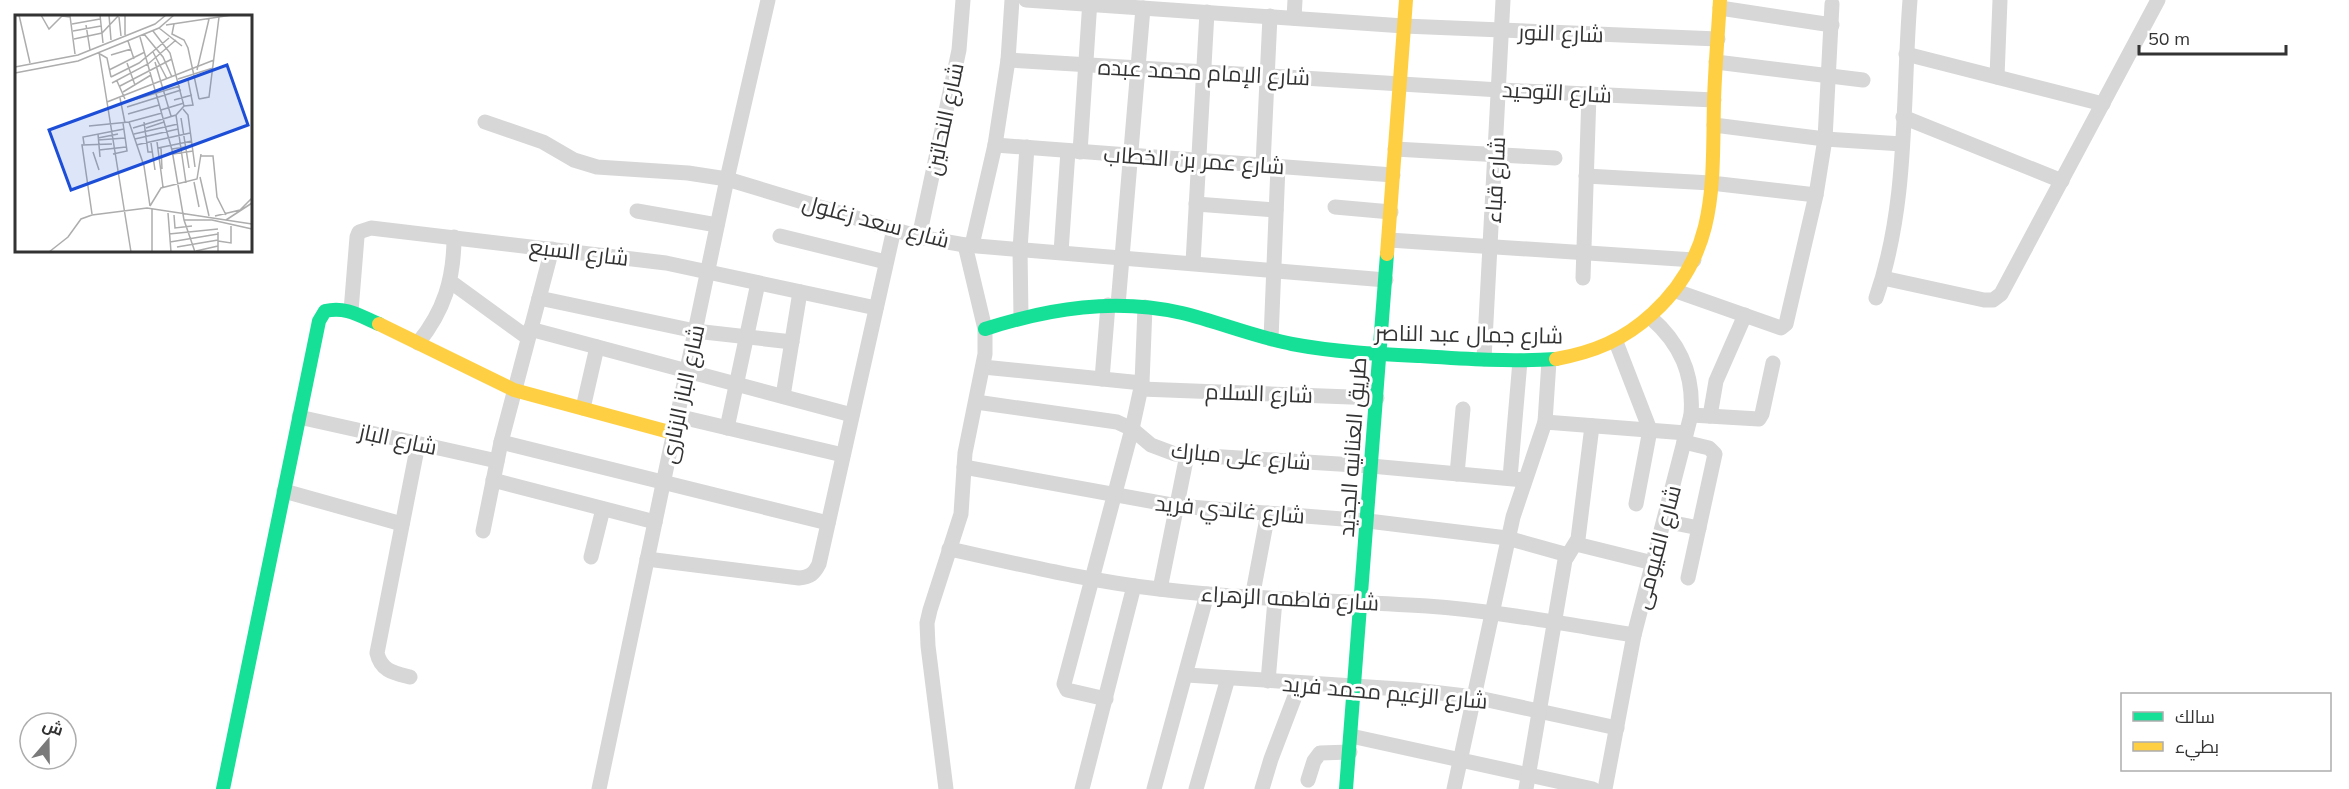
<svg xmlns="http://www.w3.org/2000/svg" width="2349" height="789" font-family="Mulish,Cairo,sans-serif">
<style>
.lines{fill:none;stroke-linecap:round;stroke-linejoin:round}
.street{stroke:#d7d7d7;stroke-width:15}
.fast{stroke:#16e098;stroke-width:14}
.slow{stroke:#ffcf43;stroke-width:14}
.labels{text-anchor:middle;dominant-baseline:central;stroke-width:6;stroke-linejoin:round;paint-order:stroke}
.street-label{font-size:22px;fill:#333;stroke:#fff}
.inset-road{fill:none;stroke:#adadad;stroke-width:1.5}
.view{fill:#1d4ed8;fill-opacity:0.15;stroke:#1d4ed8;stroke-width:3}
.inset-edge{fill:none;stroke:#333;stroke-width:3}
</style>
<rect width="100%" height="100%" fill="#fff"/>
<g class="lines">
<g class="street">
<polyline points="1026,0 1404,26 1718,39"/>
<polyline points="1720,8 1832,25"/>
<polyline points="1294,18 1295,0"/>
<polyline points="1906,54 2103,104"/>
<polyline points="1008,60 1500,90 1714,100"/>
<polyline points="1716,62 1863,80"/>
<polyline points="1997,77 2000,0"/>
<polyline points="1903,117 2062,181"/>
<polyline points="485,122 543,142 574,160 597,167 688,173 727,179 919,237 965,245 1386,280"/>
<polyline points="1714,125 1825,139 1902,144"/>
<polyline points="995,145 1393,175"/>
<polyline points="1395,149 1555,158"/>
<polyline points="1080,152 1090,0"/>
<polyline points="1263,165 1270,16"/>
<polyline points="1586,176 1711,183 1816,195"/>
<polyline points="1196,204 1276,210"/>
<polyline points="1335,207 1391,212"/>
<polyline points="637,211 717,225"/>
<polyline points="780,236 886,262"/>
<polyline points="919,237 959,50 963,0"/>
<polyline points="1389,240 1694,260"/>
<polyline points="972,245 995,145 1008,60 1012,0"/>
<polyline points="1061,252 1068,151"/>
<polyline points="1193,263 1207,12"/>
<polyline points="1583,278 1589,94"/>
<polyline points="1883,278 1984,300 1993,300 2001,294 2158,0"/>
<polyline points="451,282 528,338"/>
<polyline points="1676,291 1781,328 1786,324 1816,195 1825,139 1832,4"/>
<polyline points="539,298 695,331 792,342"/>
<path d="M 1876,298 C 1909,203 1902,100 1910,0"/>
<polyline points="1118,305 1143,8"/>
<polyline points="351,311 357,237 359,232 371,228 666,263 876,308"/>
<polyline points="1021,317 1020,249 1027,147"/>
<polyline points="530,329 852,415"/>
<polyline points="1271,339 1278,166"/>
<polyline points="1616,342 1650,430 1636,504"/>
<path d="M 418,343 C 444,311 454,279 454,237"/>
<polyline points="1484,359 1503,0"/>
<polyline points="983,367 1142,383"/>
<polyline points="1102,379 1108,305"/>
<polyline points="1141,389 1377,398"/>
<polyline points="783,396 800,292"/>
<polyline points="976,402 1117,422 1132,429 1151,445 1175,454 1371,466 1524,480"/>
<polyline points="583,408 597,347"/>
<polyline points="1691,415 1759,419 1762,414 1773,363"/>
<polyline points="677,416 843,455"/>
<polyline points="1710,416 1716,381 1745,315"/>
<polyline points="299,417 497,461"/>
<polyline points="1545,422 1686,433"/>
<polyline points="727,428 758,283"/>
<polyline points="501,442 828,523"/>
<polyline points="1684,442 1709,448 1715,454 1688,578"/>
<polyline points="964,467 1177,506 1368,521 1507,538 1568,555"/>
<polyline points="1457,474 1463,409"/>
<polyline points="1510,478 1520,361"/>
<polyline points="493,480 655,522"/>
<polyline points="284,491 402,524"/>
<polyline points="1664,521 1699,528"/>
<polyline points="483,531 501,442 552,249"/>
<polyline points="1576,544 1653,563"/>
<path d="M 949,549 C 1019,564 1088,581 1159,589 C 1248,600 1337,600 1427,606 C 1496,611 1565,624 1634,635"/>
<polyline points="591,557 603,509"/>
<path d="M 647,559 L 799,578 C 810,577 814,574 819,564 L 894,229"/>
<polyline points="1160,589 1187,455"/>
<polyline points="1252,598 1268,513"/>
<polyline points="1187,675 1415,690 1474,697 1617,728"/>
<path d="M 410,677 C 394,673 381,671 377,653 L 418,444"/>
<polyline points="1268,681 1275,600"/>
<polyline points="1106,699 1067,690 1064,684 1132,429 1142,383 1145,307"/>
<polyline points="1351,736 1593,789"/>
<polyline points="1308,780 1314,761 1320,753 1350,752"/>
<polyline points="599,789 727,179 768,0"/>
<polyline points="946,789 928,646 927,623 930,610 961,514 965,453 985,354 985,329 965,245"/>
<polyline points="1082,789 1134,586"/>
<polyline points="1154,789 1207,594"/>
<polyline points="1196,789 1228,678"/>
<polyline points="1262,789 1271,759 1300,683"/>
<polyline points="1454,789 1513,517 1545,422 1549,361"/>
<polyline points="1526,789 1565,560 1578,539 1592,426"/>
<path d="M 1605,789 L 1634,635 L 1691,415 C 1694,375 1681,344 1651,318"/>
</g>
<g class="fast">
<path d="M 985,329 C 1050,308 1115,298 1182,313 C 1219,322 1255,337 1292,344 C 1334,352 1377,354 1419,356 C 1465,359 1510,362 1556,359"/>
<path d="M 223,789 L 319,321 L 325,311 C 346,306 360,316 379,324"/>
<polyline points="1346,789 1387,254"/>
</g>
<g class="slow">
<polyline points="1387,254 1406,0"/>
<polyline points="379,324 514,390 673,433"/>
<path d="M 1556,359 C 1594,352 1624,340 1653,313 C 1719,253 1712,183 1714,101 C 1715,67 1718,34 1720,0"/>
</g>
</g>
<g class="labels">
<g class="street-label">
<text transform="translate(1561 33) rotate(2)">شارع النور</text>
<text transform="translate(1204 72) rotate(3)">شارع الإمام محمد عبده</text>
<text transform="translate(1557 92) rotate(3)">شارع التوحيد</text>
<text transform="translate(944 119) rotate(-78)">شارع النحاتين</text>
<text transform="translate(1194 160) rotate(4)">شارع عمر بن الخطاب</text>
<text transform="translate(1495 180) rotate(-87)">شارع قباء</text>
<text transform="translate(876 221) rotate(15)">شارع سعد زغلول</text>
<text transform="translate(579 252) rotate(7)">شارع السبع</text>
<text transform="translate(1469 334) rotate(1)">شارع جمال عبد الناصر</text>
<text transform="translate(1259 393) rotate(2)">شارع السلام</text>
<text transform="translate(682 394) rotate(-78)">شارع الباز الزنارى</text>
<text transform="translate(398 439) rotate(12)">شارع الباز</text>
<text transform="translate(1352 447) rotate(-86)">طريق العنانيه الجديد</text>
<text transform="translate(1241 456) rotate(5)">شارع على مبارك</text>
<text transform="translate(1230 509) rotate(5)">شارع غاندي فريد</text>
<text transform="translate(1657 547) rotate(-75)">شارع الفيومى</text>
<text transform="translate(1290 598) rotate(3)">شارع فاطمه الزهراء</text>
<text transform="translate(1385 692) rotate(5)">شارع الزعيم محمد فريد</text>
</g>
</g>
<g transform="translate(15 15)">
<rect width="237" height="237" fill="#fff"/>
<path class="inset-road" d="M 4,0 L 15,48M 26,0 L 34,14 L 47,1 L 55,2M 85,0 L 88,28M 94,0 L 96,25M 110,0 L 110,20M 55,1 L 60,39M 104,2 L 106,21M 57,9 L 85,4M 159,9 L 157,19 L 169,25 L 173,33 L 184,84M 71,10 L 75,35M 151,10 L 217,0M 144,13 L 167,31M 58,16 L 86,11M 129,19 L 148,42 L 157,62M 125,22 L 157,135 L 169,205 L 180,237M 59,24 L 87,18 L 104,0M 113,26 L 119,44M 84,37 L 116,237M 138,37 L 152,64M 85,39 L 92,43 L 96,62M 96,40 L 116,34M 140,47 L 156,101M 112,48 L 120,70M 0,52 L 63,40 L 140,9 L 151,0M 94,55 L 130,37M 182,55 L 194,4M 0,58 L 63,46 L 144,13 L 159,0M 96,62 L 124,48 L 154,23M 163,64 L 198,53M 102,66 L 110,84M 97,68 L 133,49 L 161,25M 105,71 L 157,44M 108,77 L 136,60M 105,83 L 110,108M 184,84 L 194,82 L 204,2M 159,85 L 177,80M 92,87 L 199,45M 111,87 L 165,71M 169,91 L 178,90 L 173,65M 112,92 L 166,75M 168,94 L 173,100 L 180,152M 146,95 L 169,88M 113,99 L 144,90M 161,100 L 171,168M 166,103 L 174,153M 114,107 L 129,151 L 135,191M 129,107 L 133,137 L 137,137M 74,111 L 114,107 L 147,98M 118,113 L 161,100 L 169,91 L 155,38 L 138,16M 131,113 L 149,107M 83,119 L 85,142M 119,119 L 163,109M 83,123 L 103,119M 120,124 L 163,114M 83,125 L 110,123M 142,127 L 148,172M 136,128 L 140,155M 69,129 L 68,122 L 109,114M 121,130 L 175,118M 143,133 L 177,126M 146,133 L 147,154M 157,134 L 177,131M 84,135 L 111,132M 78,137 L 84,155M 98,139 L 112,136 L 108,108M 158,139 L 178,136M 186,141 L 198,141 L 202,182 L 211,200M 185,162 L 194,201M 179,167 L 184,192M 135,191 L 146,173 L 182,164 L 186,139M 153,198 L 156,237M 77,199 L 67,130 L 97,129M 159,200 L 160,213 L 177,211M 200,201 L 225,195 L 237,183M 169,205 L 197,205 L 237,214M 211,205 L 237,188M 154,219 L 203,214M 203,226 L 216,228 L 216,211M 155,227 L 203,219M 162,232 L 203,225M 181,236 L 203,231M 34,237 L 53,222 L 66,204 L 77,200 L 132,193 L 237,209M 137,237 L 137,194M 203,237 L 203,217"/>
<path class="view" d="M 212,50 L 233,110 L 56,175 L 34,115 Z"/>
<rect width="237" height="237" class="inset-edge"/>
</g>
<rect x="2121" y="693" width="210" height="78" fill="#ffffff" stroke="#adadad" stroke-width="1.5"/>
<rect x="2133" y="712" width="30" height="9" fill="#16e098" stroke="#adadad" stroke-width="1.5"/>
<text x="2175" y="723" font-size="18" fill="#333333">سالك</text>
<rect x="2133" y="742" width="30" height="9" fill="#ffcf43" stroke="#adadad" stroke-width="1.5"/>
<text x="2175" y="753" font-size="18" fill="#333333">بطيء</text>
<g transform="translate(48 741) rotate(20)"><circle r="28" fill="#ffffff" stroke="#adadad" stroke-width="1.5"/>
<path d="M0-4.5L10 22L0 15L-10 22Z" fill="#7a7a7a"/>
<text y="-9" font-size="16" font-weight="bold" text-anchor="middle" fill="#333333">ش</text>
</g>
<path d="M2139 45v9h147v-9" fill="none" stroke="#333333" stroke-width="3"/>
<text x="2148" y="45" font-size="18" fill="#333333" stroke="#ffffff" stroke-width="4.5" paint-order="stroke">50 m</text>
</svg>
